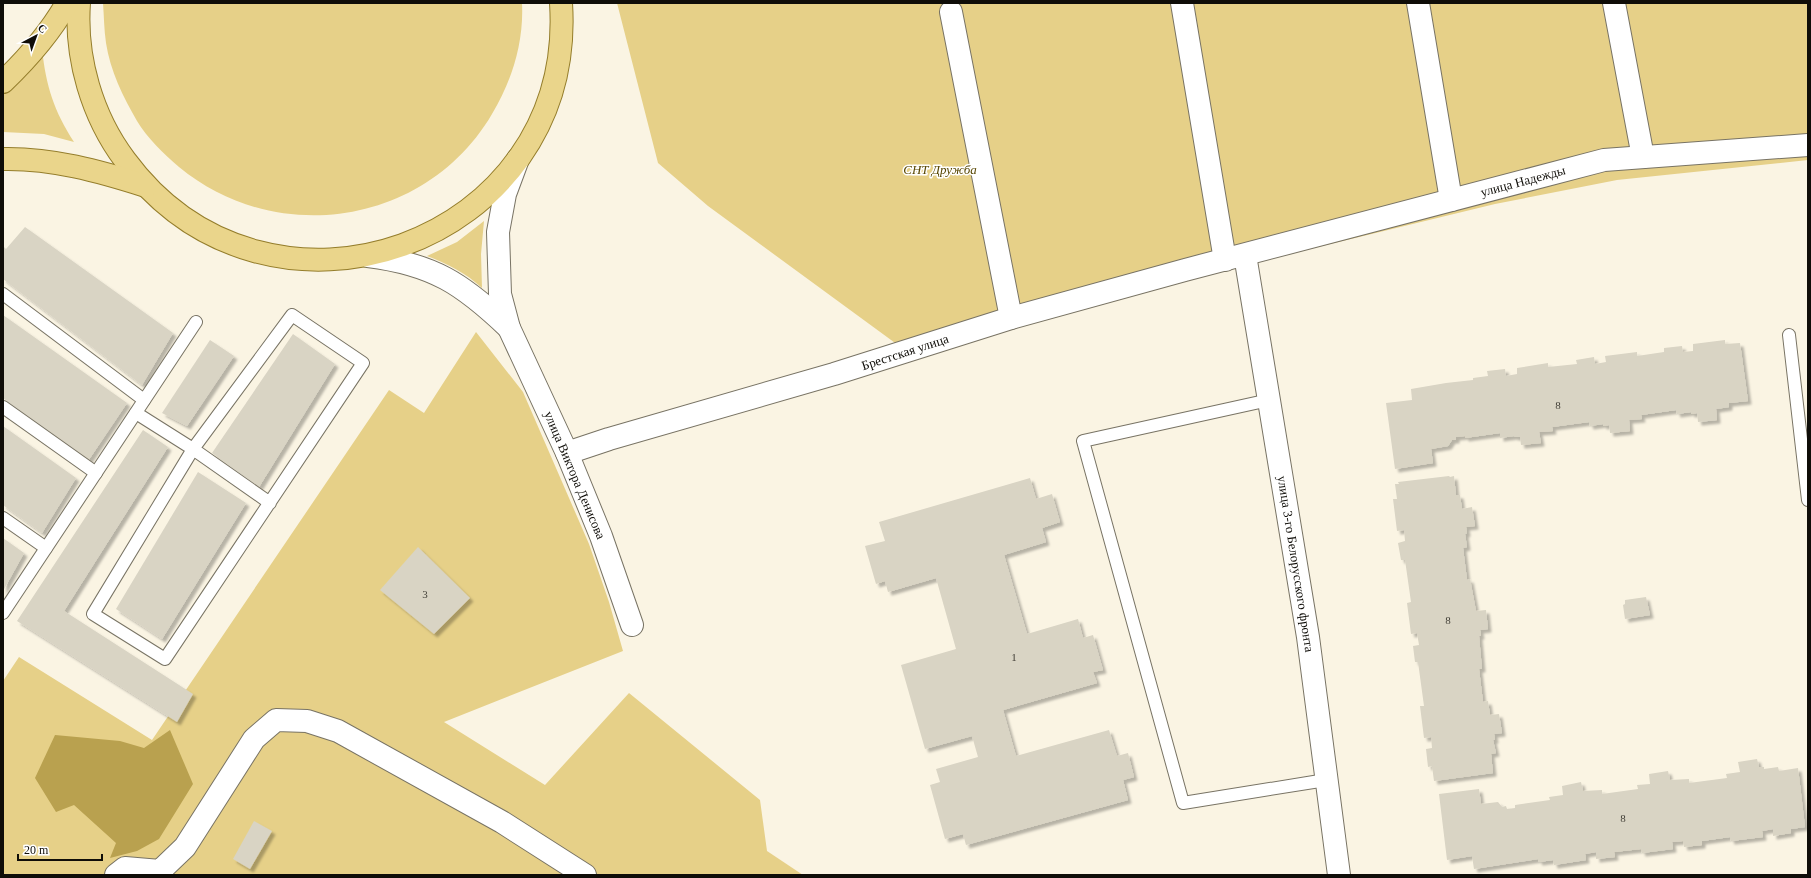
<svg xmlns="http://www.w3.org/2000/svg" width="1811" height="878" font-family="'Times New Roman',serif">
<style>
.green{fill:#e6d088}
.water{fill:#b9a14f}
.building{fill:#d9d4c4;filter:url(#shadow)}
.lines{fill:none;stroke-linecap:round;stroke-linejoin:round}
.service-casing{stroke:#787364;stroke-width:14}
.minor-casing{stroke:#787364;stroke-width:24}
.primary-casing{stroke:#947d2b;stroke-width:24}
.service{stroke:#fff;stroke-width:12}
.minor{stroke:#fff;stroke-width:22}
.primary{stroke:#ead58b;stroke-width:22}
.labels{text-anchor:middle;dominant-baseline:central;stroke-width:3;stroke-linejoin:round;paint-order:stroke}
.number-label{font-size:11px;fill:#423f37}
.park-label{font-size:13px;font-style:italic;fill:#574601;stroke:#fff}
.street-label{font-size:13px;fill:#0f0d08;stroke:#fff}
</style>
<defs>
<filter id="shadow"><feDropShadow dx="3.5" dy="3.5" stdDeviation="1" flood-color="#0004"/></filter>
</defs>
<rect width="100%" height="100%" fill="#faf4e3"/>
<g class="green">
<path d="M 103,3 L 522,3 C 524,42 512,81 492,114 C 427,225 277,248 179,167 C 164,154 147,138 137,121 C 123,97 110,70 106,43 C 104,30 104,16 103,3 Z"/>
<polygon points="617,3 1808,3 1808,160 1617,180 1495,204 902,348 708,206 658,163"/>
<path d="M 42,49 C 46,86 54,111 74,142 L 44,134 L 3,132 L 3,95 L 13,87 Z"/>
<path d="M 484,221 L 481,254 L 482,288 C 466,273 448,264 427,256 L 457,242 Z"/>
<polygon points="476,332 523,392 589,544 609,602 623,651 444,722 545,785 629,693 760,800 767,851 803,875 3,875 3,681 19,657 152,740 389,390 424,413"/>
</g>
<polygon class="water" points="170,730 193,784 159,839 137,851 110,858 116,843 74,805 56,812 35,778 55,735 120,741 144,748"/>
<g class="building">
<polygon points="25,227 173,333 142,385 3,279 3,246 6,249"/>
<polygon points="3,315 127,403 88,461 3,398"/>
<polygon points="293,334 335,364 259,487 212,453"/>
<polygon points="210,340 234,356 187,426 162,413"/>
<polygon points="1725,340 1725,344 1740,343 1748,401 1729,403 1729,407 1716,409 1717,420 1698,422 1697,413 1691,414 1691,412 1677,414 1676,410 1641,415 1642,419 1629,420 1630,431 1610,433 1609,425 1603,426 1603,424 1590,426 1589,422 1552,427 1553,431 1539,432 1541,443 1521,445 1520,437 1515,437 1514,436 1500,438 1500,433 1465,438 1465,436 1456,437 1456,440 1452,440 1448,446 1431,449 1433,463 1395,469 1386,403 1412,400 1411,389 1446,383 1473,380 1473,378 1488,376 1487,371 1505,369 1506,376 1517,374 1517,368 1548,363 1548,367 1577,364 1576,360 1594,357 1595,364 1606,362 1605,356 1637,352 1637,356 1664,352 1664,348 1682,346 1683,352 1693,351 1693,344"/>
<polygon points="3,426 76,478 42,533 3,505"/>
<polygon points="143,430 168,447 64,611 193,694 177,722 17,621"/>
<polygon points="198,472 246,503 162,639 116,609"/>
<polygon points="1449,476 1450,477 1454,476 1456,495 1460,495 1462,509 1472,507 1475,526 1466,527 1467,533 1465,534 1467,547 1463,548 1467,580 1470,579 1476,611 1486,610 1488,629 1480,630 1481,636 1479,636 1482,669 1479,669 1483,702 1488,701 1490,715 1499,714 1502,733 1494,734 1495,740 1493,740 1496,753 1491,754 1493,773 1434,781 1432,766 1428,767 1426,749 1432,748 1431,737 1424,738 1420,706 1424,706 1418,662 1415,662 1413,646 1419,645 1417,633 1411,634 1407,603 1411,602 1405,560 1401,560 1398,543 1405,541 1404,530 1397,531 1393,499 1397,499 1395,484 1399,484 1398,482"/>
<polygon points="1030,478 1036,499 1052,494 1060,522 1042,528 1046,542 1004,555 1027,634 1078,619 1083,638 1093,635 1103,670 1093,672 1097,683 1003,710 1016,756 1109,730 1117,756 1128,753 1134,777 1123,780 1128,800 966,845 963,834 945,839 930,785 940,782 936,769 978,757 972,736 925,749 901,665 956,649 936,578 888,592 885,581 876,584 865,546 885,541 879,522"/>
<polygon points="3,538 24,553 3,591"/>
<polygon points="418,547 470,598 434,634 380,590"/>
<polygon points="1646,597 1650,615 1625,619 1623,605 1625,604 1625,600"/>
<polygon points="1757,759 1759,767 1764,767 1764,769 1778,767 1779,771 1798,768 1805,827 1791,829 1791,833 1773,836 1773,829 1762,831 1763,837 1731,841 1730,837 1702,841 1702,845 1684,847 1683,841 1672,842 1673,849 1642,853 1641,849 1614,852 1615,857 1596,859 1596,852 1585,854 1586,860 1554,865 1553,860 1539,862 1538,859 1474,869 1472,856 1447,860 1439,794 1479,789 1481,804 1498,802 1502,807 1506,806 1507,809 1515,808 1515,805 1550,800 1549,797 1563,795 1562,786 1581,782 1583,791 1602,790 1602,794 1638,789 1637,785 1650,784 1649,774 1668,771 1670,780 1689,779 1689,783 1727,778 1726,774 1740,772 1738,762"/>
<polygon points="254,821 272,831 250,869 233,859"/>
</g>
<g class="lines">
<defs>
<g id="service">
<polyline points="3,294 144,400"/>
<polyline points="1789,335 1808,500"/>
<polyline points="1269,400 1083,441 1183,803 1326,780"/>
<polyline points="3,407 96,473"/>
<polyline points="136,413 193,449 292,315 363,363 165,659 93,614 193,449 270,503"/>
<polyline points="3,518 46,548"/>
<polyline points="3,613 196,322"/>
</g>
<g id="minor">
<polyline points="1182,3 1225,260"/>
<polyline points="1418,3 1451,200"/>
<polyline points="1614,3 1643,157"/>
<polyline points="951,12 1011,318"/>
<polyline points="518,159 505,194 498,232 500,294 509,328 567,453 601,536 632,625"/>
<polyline points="1245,255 1308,637 1339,875"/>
<path d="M 368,256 C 433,264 463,284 509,328"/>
<polyline points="567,453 609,439 834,374 1011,318 1185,270 1604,160 1808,145"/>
<polyline points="116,875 125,868 160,871 185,847 254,739 276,720 307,721 338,731 502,822 585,875"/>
</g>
<g id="primary">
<path d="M 79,3 C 75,58 92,116 125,160 C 268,354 577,245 561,3"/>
<path d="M 3,82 C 27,59 50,33 67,3"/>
<path d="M 3,159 C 52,158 99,171 146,186"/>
</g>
</defs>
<use href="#service" class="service-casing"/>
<use href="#minor" class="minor-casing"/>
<use href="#primary" class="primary-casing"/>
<use href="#service" class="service"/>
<use href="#minor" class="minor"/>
<use href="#primary" class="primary"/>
</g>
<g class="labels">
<g class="number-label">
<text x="1558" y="405">8</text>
<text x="425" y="594">3</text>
<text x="1448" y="620">8</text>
<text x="1014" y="657">1</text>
<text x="1623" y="818">8</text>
</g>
<g class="park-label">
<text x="940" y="169">СНТ Дружба</text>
</g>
<g class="street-label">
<text transform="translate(1523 181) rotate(-15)">улица Надежды</text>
<text transform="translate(905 352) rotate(-18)">Брестская улица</text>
<text transform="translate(575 475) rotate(67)">улица Виктора Денисова</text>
<text transform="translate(1296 564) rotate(81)">улица 3-го Белорусского фронта</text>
</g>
</g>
<rect width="1811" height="878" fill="none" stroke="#0f0d08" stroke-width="8"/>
<g transform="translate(36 36) rotate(41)" stroke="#ffffff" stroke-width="3" paint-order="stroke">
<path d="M0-3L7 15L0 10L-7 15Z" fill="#0f0d08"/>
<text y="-6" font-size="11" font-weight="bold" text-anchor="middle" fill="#0f0d08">С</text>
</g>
<path d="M18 854v6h84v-6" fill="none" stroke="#0f0d08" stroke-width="2"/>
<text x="24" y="854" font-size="12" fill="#0f0d08" stroke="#ffffff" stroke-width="3" paint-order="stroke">20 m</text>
</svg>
